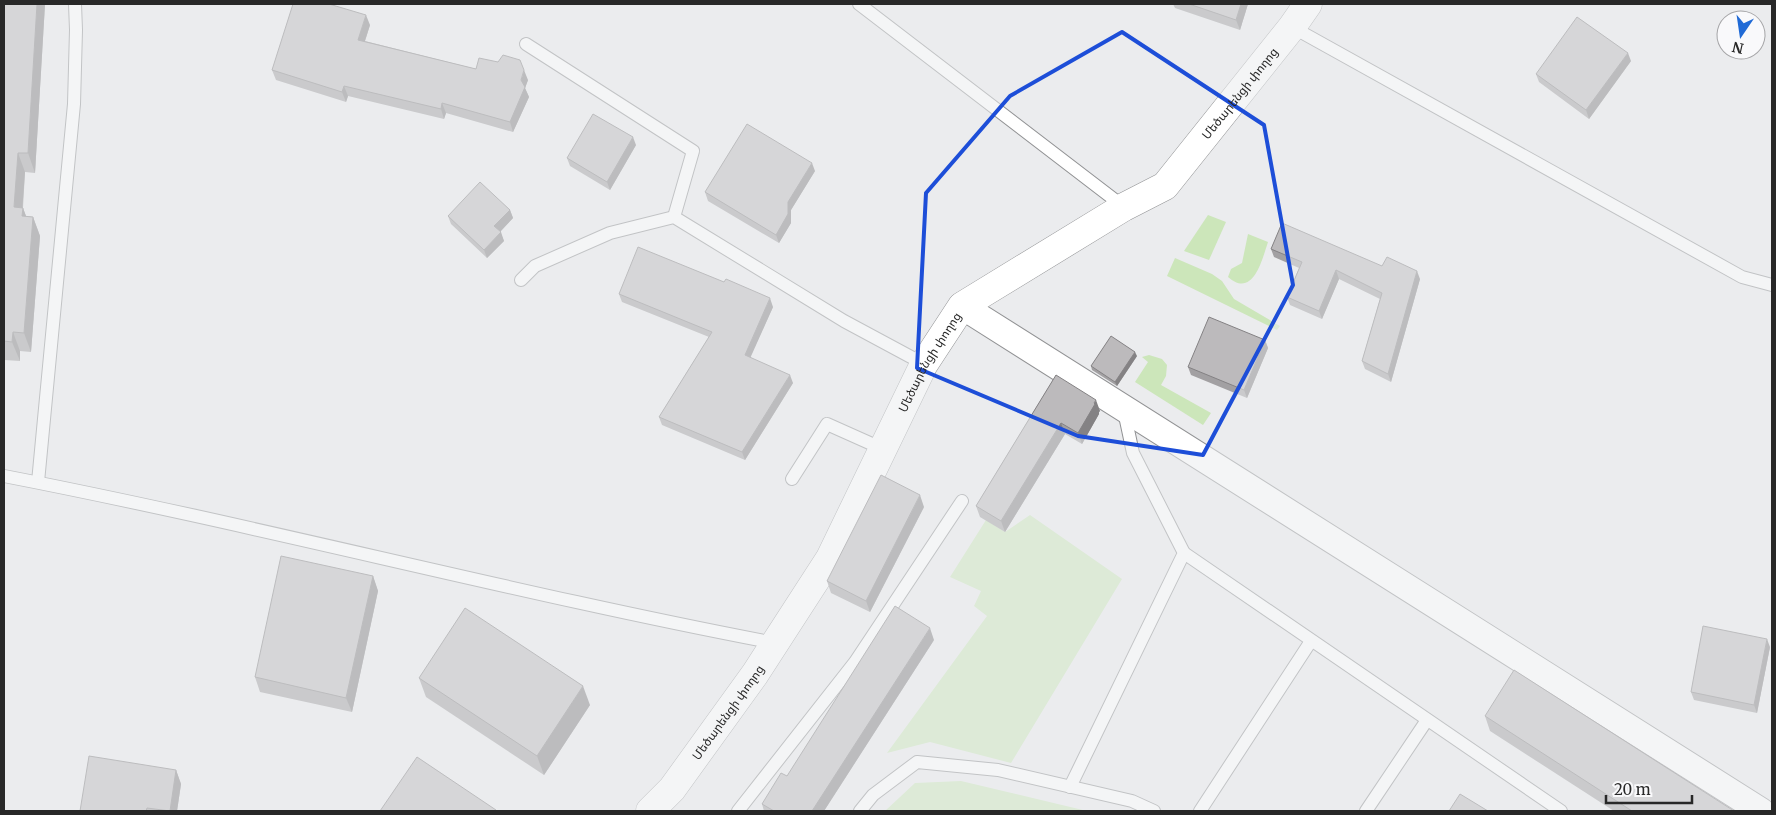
<svg xmlns="http://www.w3.org/2000/svg" width="1776" height="815" font-family="Merriweather,'Noto Sans Armenian',serif">
<style>
.green{fill:#cce6ba}
.lines{fill:none;stroke-linecap:round;stroke-linejoin:round}
.lane-casing{stroke:#919294;stroke-width:14}
.street-casing{stroke:#919294;stroke-width:28}
.secondary-casing{stroke:#919294;stroke-width:29}
.lane{stroke:#fff;stroke-width:12}
.street{stroke:#fff;stroke-width:26}
.secondary{stroke:#fff;stroke-width:28}
.wall{fill:#a2a0a2}
.shaded-wall{fill:#848284}
.building{fill:#bcbabc;stroke:#848284}
.marked{fill:none;stroke:#1d4ed8;stroke-width:4;stroke-linejoin:round}
.labels{text-anchor:middle;dominant-baseline:central;stroke-width:4.5;stroke-linejoin:round;paint-order:stroke}
.street-label{font-size:12px;fill:#282828;stroke:#f9f9fb}
</style>
<rect width="100%" height="100%" fill="#ebecee"/>
<g class="green">
<polygon points="1208,215 1226,222 1209,260 1184,251"/>
<path d="M 1248,234 L 1268,242 C 1262,260 1253,299 1228,277 L 1231,269 L 1242,263 Z"/>
<polygon points="1175,258 1212,274 1222,281 1234,299 1280,326 1277,330 1167,276"/>
<polygon points="1149,355 1162,359 1167,365 1166,376 1161,385 1211,413 1203,425 1135,382 1148,362 1142,357"/>
<polygon points="1030,515 1122,579 1011,763 930,742 887,753 987,616 974,606 981,591 950,577 986,520 1005,532"/>
<polygon points="961,781 1087,811 885,811 915,783"/>
</g>
<g class="lines">
<defs>
<g id="lane">
<polyline points="859,4 1124,207"/>
<polyline points="1292,27 1742,277 1772,285"/>
<polyline points="526,44 693,151 674,217"/>
<polyline points="521,280 535,266 610,233 674,217 844,321 924,364"/>
<path d="M 4,476 C 262,526 517,594 775,643"/>
<polyline points="792,479 827,424 883,449"/>
<polyline points="38,482 74,104 76,30 75,4"/>
<polyline points="1184,553 1561,811"/>
<polyline points="1070,787 1184,553 1133,453 1124,411"/>
<polyline points="738,811 855,662 962,501"/>
<polyline points="860,811 873,795 917,762 998,770 1132,801 1154,811"/>
<polyline points="1200,811 1311,641"/>
<polyline points="1366,811 1427,720"/>
</g>
<polyline id="street" points="962,306 1761,811"/>
<g id="secondary">
<path id="s1" d="M 650,811 L 672,789 L 755,674 L 830,558 L 924,364 L 962,306 L 1124,207 L 1165,186 L 1292,27 L 1308,4"/>
</g>
</defs>
<use href="#lane" class="lane-casing"/>
<use href="#street" class="street-casing"/>
<use href="#secondary" class="secondary-casing"/>
<use href="#lane" class="lane"/>
<use href="#street" class="street"/>
<use href="#secondary" class="secondary"/>
</g>
<g class="wall">
<polygon points="4,4 45,4 35,173 25,172 23,208 26,216 33,217 40,236 31,352 20,351 20,361 4,360"/>
<polygon points="1173,4 1248,4 1240,30 1175,8"/>
<polygon points="370,25 365,41 476,69 528,80 525,88 529,97 513,132 446,113 444,119 348,96 346,102 276,80 272,70"/>
<polygon points="1631,61 1589,119 1539,82 1536,74"/>
<polygon points="636,145 610,190 570,166 567,158"/>
<polygon points="815,171 791,210 791,223 779,243 708,201 705,192"/>
<polygon points="510,210 513,218 500,232 504,241 487,258 451,224 448,216"/>
<polygon points="1271,249 1382,266 1420,279 1391,382 1365,369 1362,361 1380,299 1339,279 1322,319 1290,305 1287,297 1299,268 1274,257"/>
<polygon points="619,294 773,307 750,357 793,383 745,460 662,425 659,417 709,337 622,302"/>
<polygon points="1265,340 1268,348 1247,398 1191,375 1188,367"/>
<polygon points="1137,356 1117,386 1092,370 1091,366"/>
<polygon points="1056,375 1100,411 1099,412 1099,414 1082,444 1065,434 1005,532 980,517 976,506"/>
<polygon points="924,507 870,612 831,593 827,581"/>
<polygon points="373,576 378,591 352,712 260,692 255,677"/>
<polygon points="934,640 824,811 764,811 762,804 787,776"/>
<polygon points="1770,647 1757,713 1694,700 1691,692"/>
<polygon points="419,678 590,705 544,775 426,697"/>
<polygon points="1485,716 1734,811 1614,811 1490,731"/>
<polygon points="176,770 181,784 177,811 80,811"/>
</g>
<g class="shaded-wall">
<polygon points="37,4 45,4 35,173 28,153"/>
<polygon points="1241,4 1248,4 1240,30 1236,20"/>
<polygon points="366,15 370,25 362,50 358,40"/>
<polygon points="1628,53 1631,61 1589,119 1586,110"/>
<polygon points="524,70 528,80 525,88 529,97 513,132 510,122"/>
<polygon points="344,86 348,96 346,102 342,92"/>
<polygon points="442,103 446,113 444,119 441,109"/>
<polygon points="633,137 636,145 610,190 607,182"/>
<polygon points="18,153 25,172 22,213 23,208 30,227 14,207"/>
<polygon points="812,163 815,171 791,210 791,223 779,243 776,235 788,202"/>
<polygon points="510,210 513,218 497,235 494,226"/>
<polygon points="33,217 40,236 31,352 24,333"/>
<polygon points="501,232 504,241 487,258 484,250"/>
<polygon points="1336,270 1339,279 1322,319 1319,311"/>
<polygon points="1417,271 1420,279 1391,382 1388,374"/>
<polygon points="770,298 773,307 748,363 745,355"/>
<polygon points="13,332 20,351 20,361 12,342"/>
<polygon points="1265,340 1268,348 1247,398 1244,390"/>
<polygon points="1135,352 1137,356 1117,386 1115,382"/>
<polygon points="790,375 793,383 745,460 742,452"/>
<polygon points="1096,400 1100,411 1099,412 1099,414 1082,444 1078,433"/>
<polygon points="1061,423 1065,434 1005,532 1001,521"/>
<polygon points="920,495 924,507 870,612 866,601"/>
<polygon points="373,576 378,591 352,712 346,698"/>
<polygon points="930,628 934,640 824,811 812,811"/>
<polygon points="1767,639 1770,647 1757,713 1754,705"/>
<polygon points="583,686 590,705 544,775 537,756"/>
<polygon points="176,770 181,784 177,811 170,811"/>
</g>
<g class="building">
<polygon points="4,4 37,4 28,153 18,153 14,207 23,208 22,216 33,217 24,333 13,332 12,342 4,341"/>
<polygon points="293,4 329,4 366,15 358,40 476,69 479,58 498,62 503,55 520,60 524,70 521,80 525,87 510,122 442,103 441,109 344,86 342,92 272,70"/>
<polygon points="1189,4 1241,4 1236,20"/>
<polygon points="1577,17 1628,53 1586,110 1536,74"/>
<polygon points="593,114 633,137 607,182 567,158"/>
<polygon points="747,124 812,163 788,202 788,214 776,235 705,192"/>
<polygon points="480,182 510,210 494,226 501,232 484,250 448,216"/>
<polygon points="1282,223 1382,266 1387,257 1417,271 1388,374 1362,361 1382,293 1336,270 1319,311 1287,297 1302,262 1271,249"/>
<polygon points="638,247 724,282 726,279 770,298 745,355 790,375 742,452 659,417 712,332 619,294"/>
<polygon points="1209,317 1265,340 1244,390 1188,367"/>
<polygon points="1111,336 1135,352 1115,382 1091,366"/>
<polygon points="1056,375 1096,400 1094,403 1095,404 1078,433 1061,423 1001,521 976,506"/>
<polygon points="881,475 920,495 866,601 827,581"/>
<polygon points="281,556 373,576 346,698 255,677"/>
<polygon points="895,606 930,628 812,811 774,811 762,804 781,773 787,776"/>
<polygon points="465,608 583,686 537,756 419,678"/>
<polygon points="1703,626 1767,639 1754,705 1691,692"/>
<polygon points="1514,670 1734,811 1632,811 1485,716"/>
<polygon points="89,756 176,770 170,811 147,808 146,811 80,811"/>
<polygon points="417,757 496,810 495,811 380,811"/>
<polygon points="1460,794 1488,811 1449,811"/>
</g>
<path d="M0 0H1776V815H0ZM 1122,32 L 1264,125 L 1293,285 L 1203,455 L 1078,436 L 917,368 L 926,193 L 1010,96 Z" fill="#ebecee" fill-opacity=".55" fill-rule="evenodd"/>
<path class="marked" d="M 1122,32 L 1264,125 L 1293,285 L 1203,455 L 1078,436 L 917,368 L 926,193 L 1010,96 Z"/>
<g class="labels">
<g class="street-label">
<text stroke="none"><textPath href="#s1" startOffset="951">Մեծարենցի փողոց</textPath></text>
<text stroke="none"><textPath href="#s1" startOffset="531">Մեծարենցի փողոց</textPath></text>
<text stroke="none"><textPath href="#s1" startOffset="126">Մեծարենցի փողոց</textPath></text>
</g>
</g>
<rect width="1776" height="815" fill="none" stroke="#282828" stroke-width="10"/>
<g transform="translate(1741 35) rotate(193)"><circle r="24" fill="#f9f9fb" stroke="#a5a5a7"/>
<path d="M0-4L9 19L0 12L-9 19Z" fill="#206ad6"/>
<text y="-8" font-size="14" font-weight="bold" text-anchor="middle" fill="#282828">N</text>
</g>
<path d="M1606 795v8h86v-8" fill="none" stroke="#282828" stroke-width="2.5"/>
<text x="1614" y="795" font-size="15" fill="#282828" stroke="#f9f9fb" stroke-width="4" paint-order="stroke">20 m</text>
</svg>
